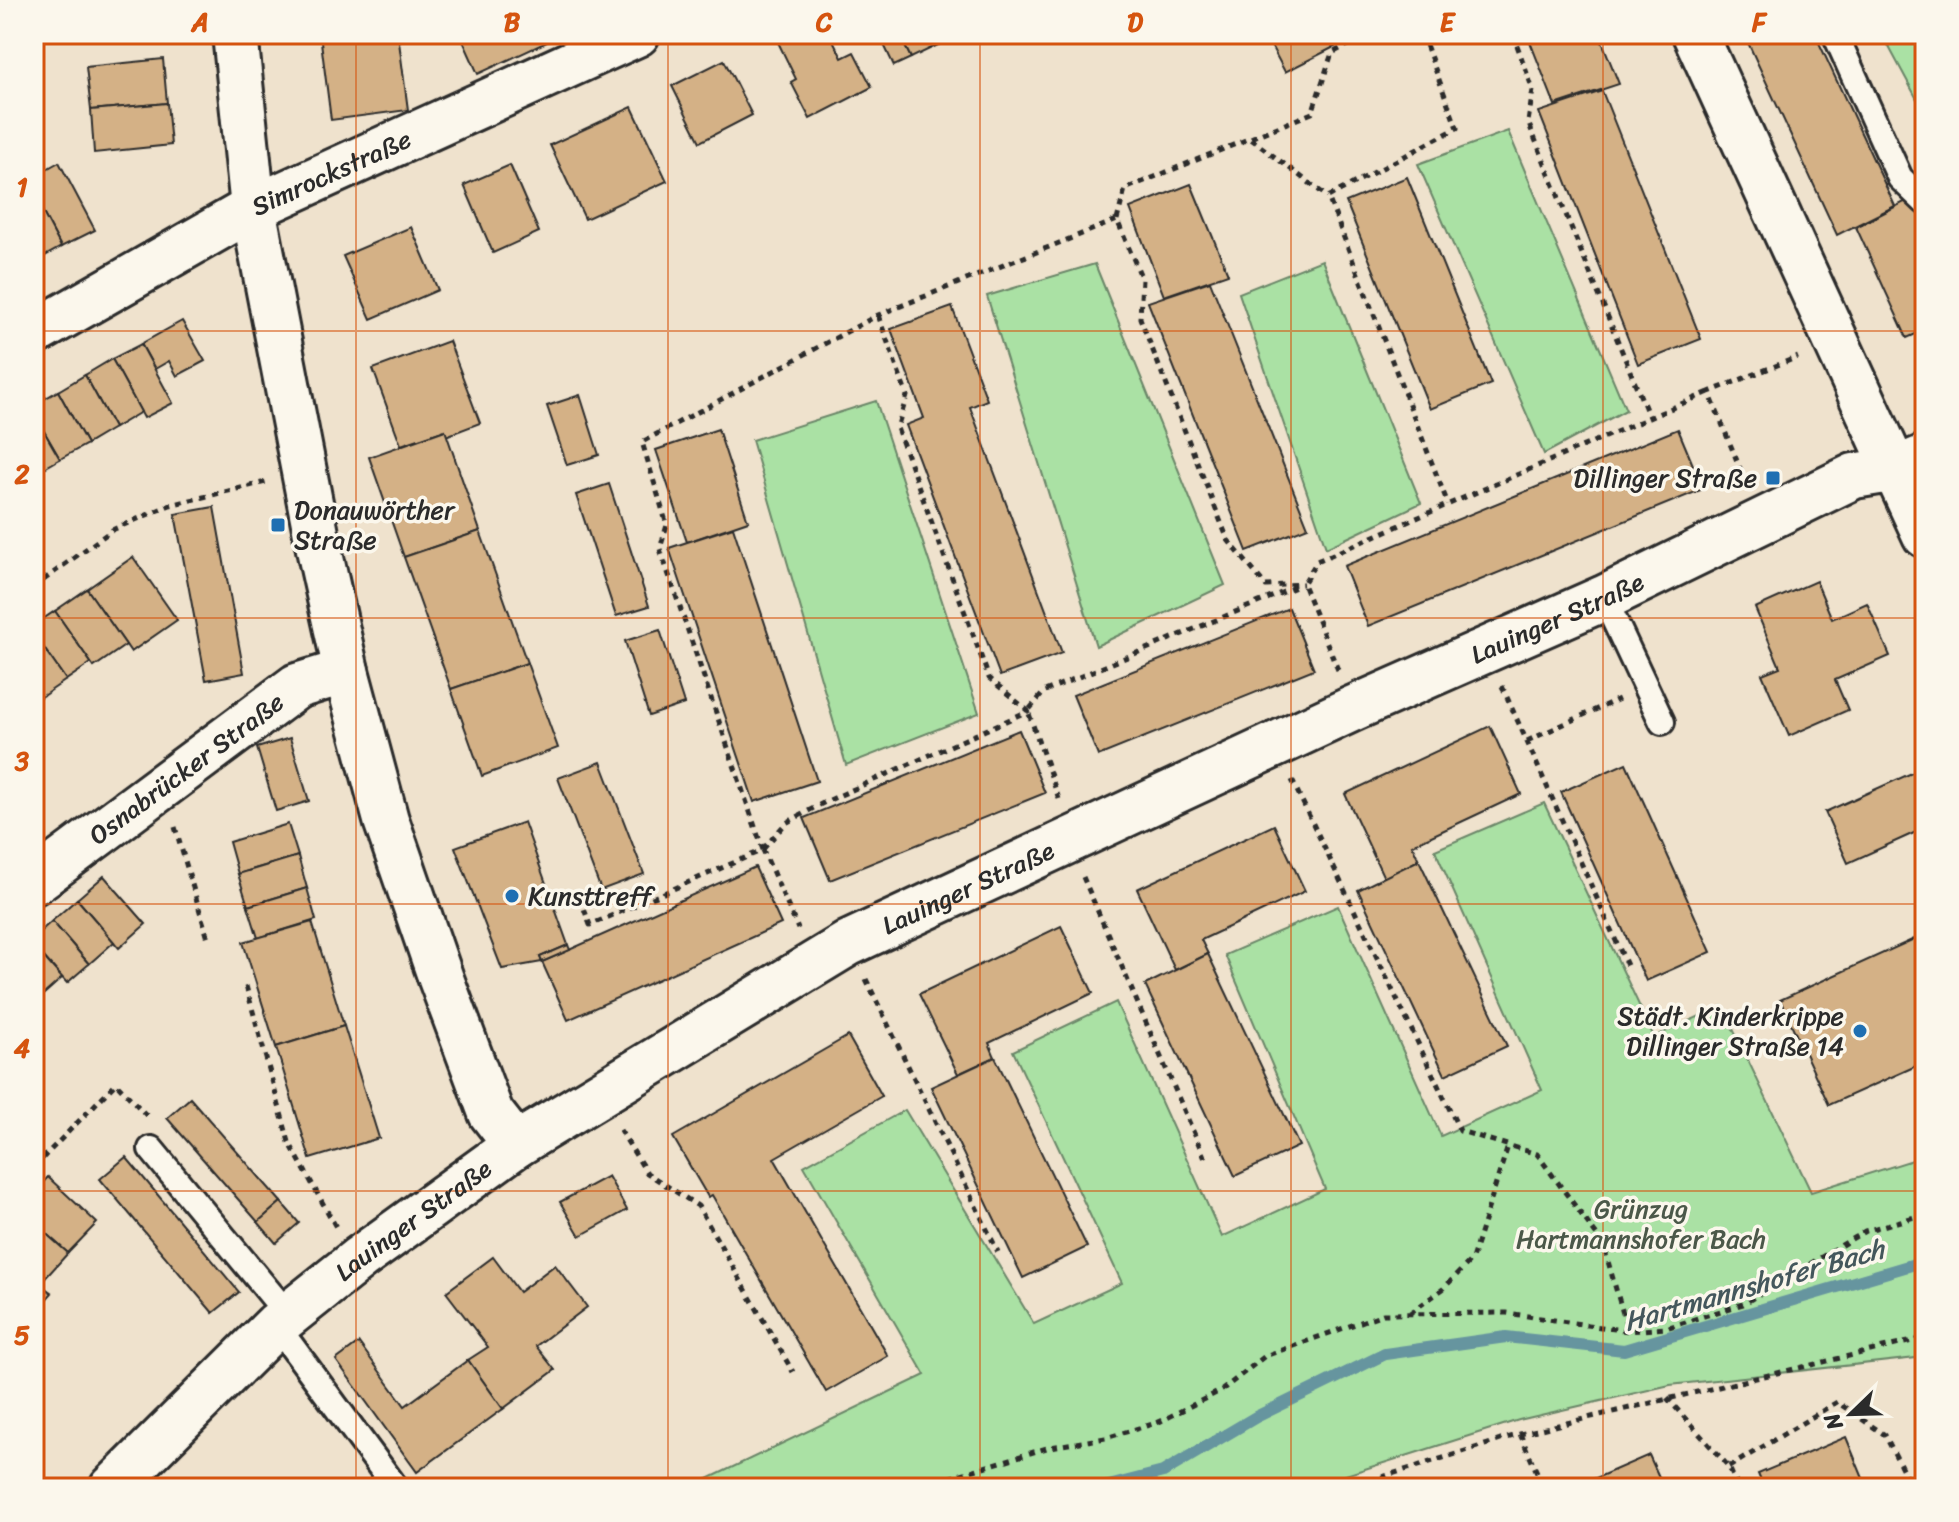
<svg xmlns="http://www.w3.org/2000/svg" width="1959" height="1522" font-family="Sriracha,sans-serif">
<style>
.green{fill:#aae1a4;stroke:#6a8668;stroke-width:2}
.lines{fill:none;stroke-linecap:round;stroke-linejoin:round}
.stream{stroke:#66959f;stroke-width:12}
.building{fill:#d4b186;stroke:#2b2b2b;stroke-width:2}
.service-casing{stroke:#2b2b2b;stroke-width:30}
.minor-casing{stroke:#2b2b2b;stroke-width:50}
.tertiary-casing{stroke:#2b2b2b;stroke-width:50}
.path{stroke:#2b2b2b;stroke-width:5;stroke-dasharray:6 6;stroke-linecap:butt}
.service{stroke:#fbf7ec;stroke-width:24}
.minor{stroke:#fbf7ec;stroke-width:44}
.tertiary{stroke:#fbf7ec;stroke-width:44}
.grid{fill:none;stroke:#d5540f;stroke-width:2;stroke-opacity:0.55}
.poi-dot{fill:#1f6fb2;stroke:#fbf7ec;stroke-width:3}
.labels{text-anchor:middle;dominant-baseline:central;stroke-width:7;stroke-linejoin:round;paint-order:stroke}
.street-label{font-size:26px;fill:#2b2b2b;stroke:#fbf7ec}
.poi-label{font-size:26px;fill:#2b2b2b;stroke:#fbf7ec;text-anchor:end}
.park-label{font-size:26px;fill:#4b5849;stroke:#fbf7ec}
.water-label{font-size:28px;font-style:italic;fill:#44575c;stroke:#fbf7ec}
.neatline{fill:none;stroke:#d5540f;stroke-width:3}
.grid-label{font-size:26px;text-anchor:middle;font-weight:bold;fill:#d5540f}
</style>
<rect width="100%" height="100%" fill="#efe2cd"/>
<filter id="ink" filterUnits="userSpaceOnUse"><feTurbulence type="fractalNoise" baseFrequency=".0125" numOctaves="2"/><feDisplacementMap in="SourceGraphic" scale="16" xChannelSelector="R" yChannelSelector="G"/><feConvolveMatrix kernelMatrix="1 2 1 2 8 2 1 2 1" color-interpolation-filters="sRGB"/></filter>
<g filter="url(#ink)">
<g class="green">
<polygon points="1882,34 1925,34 1925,114"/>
<polygon points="1508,131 1626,410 1544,454 1418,164"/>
<polygon points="1322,260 1421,503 1326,548 1239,293"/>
<polygon points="1095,264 1225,585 1096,646 987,296"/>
<polygon points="876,401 979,713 846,765 752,440"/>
<polygon points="1544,803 1654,1037 1722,1006 1811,1192 1925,1156 1925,1357 1670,1385 1519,1420 1305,1488 689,1488 925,1375 804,1166 905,1110 1034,1324 1122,1283 1013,1051 1116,1002 1222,1237 1325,1189 1225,955 1338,906 1441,1136 1542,1090 1435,850"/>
</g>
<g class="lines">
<polyline class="stream" points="1101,1488 1163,1472 1256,1417 1385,1354 1506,1337 1624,1350 1925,1261"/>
</g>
<g class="building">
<polygon points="320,34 398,34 408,110 331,120"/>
<polygon points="460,34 564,34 478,74"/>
<polygon points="779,34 830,34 842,58 854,52 872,87 810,119 791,82 796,79 775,36"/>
<polygon points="879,34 899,34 911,58 894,66"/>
<polygon points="899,34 961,34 911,58"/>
<polygon points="1279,34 1360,34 1285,72 1268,40"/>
<polygon points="1527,34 1599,34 1619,84 1555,105"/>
<polygon points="1744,34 1815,34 1895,206 1837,235"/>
<polygon points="163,59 167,103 91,110 86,67"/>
<polygon points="724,60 752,115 700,142 672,86"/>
<polygon points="1602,91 1701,339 1638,364 1539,112"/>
<polygon points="167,103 171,145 94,153 91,110"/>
<polygon points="632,107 667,181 585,219 550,145"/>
<polygon points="59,162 95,230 61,247 34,196 34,176"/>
<polygon points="510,165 539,232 493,253 464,185"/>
<polygon points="1407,177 1491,384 1430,409 1346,202"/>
<polygon points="1191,184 1228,274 1164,296 1130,208"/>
<polygon points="34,196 61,247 34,262"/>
<polygon points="1912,198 1925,226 1925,330 1907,338 1856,227"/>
<polygon points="411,227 438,290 371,319 343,256"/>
<polygon points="1210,281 1308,527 1247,551 1148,302"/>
<polygon points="952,307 987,400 970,407 1062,653 1000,676 906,425 924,418 891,329"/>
<polygon points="182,321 205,361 177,376 169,361 155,369 141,344"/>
<polygon points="449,341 480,423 446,436 445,430 401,445 373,369"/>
<polygon points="141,344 173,403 144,418 112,359"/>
<polygon points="112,359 141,412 114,428 85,375"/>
<polygon points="85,375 114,428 87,444 58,391"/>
<polygon points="58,391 87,444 60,459 34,414 34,405"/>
<polygon points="580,395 599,455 567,465 547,406"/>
<polygon points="34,414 60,459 34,474"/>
<polygon points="718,429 748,521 687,542 656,450"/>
<polygon points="1678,429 1703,489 1368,626 1344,566"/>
<polygon points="445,430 480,531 404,557 369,457"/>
<polygon points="609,484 649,606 616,616 576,495"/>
<polygon points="214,507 244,673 206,680 175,514"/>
<polygon points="733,527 817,781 754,802 669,548"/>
<polygon points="480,531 527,663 451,689 404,557"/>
<polygon points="133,557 177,620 131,652 87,589"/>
<polygon points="1816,581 1832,619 1867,603 1890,656 1835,680 1848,710 1789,736 1762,674 1780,667 1755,608"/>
<polygon points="87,589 126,645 94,667 55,611"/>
<polygon points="1289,608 1314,669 1098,756 1073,695"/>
<polygon points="55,611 91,663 66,680 34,634 34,625"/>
<polygon points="660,630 684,704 649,716 625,641"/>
<polygon points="34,634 66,680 40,698 34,690"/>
<polygon points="527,663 558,748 482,776 451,689"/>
<polygon points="1490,726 1521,794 1412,845 1419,860 1384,878 1345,794"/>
<polygon points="1019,730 1045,793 830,880 804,818"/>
<polygon points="290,738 309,801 276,811 257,748"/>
<polygon points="601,762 644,874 601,890 558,778"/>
<polygon points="1626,763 1711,952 1646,981 1561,792"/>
<polygon points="1925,767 1925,828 1848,863 1825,812"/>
<polygon points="524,822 568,945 540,957 542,962 502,969 455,847"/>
<polygon points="288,824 298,856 238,874 229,842"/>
<polygon points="1274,825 1305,891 1201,940 1208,954 1175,970 1137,889"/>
<polygon points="298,856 307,888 248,906 238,874"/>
<polygon points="1419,860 1507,1046 1445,1075 1358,890"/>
<polygon points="755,867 781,924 568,1020 542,962"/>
<polygon points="104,876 146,924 119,948 77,899"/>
<polygon points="307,888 316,920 258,938 248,906"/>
<polygon points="77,899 114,942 89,964 52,921"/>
<polygon points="52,921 89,964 67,983 34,946 34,937"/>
<polygon points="312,922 344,1026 276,1047 243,942"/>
<polygon points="1061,926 1093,993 989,1043 995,1057 958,1074 919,994"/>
<polygon points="1925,934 1925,1062 1829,1105 1780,1000"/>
<polygon points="568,945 570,950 542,962 540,957"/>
<polygon points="34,946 62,978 34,1003"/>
<polygon points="1208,954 1299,1146 1235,1176 1145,985"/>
<polygon points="344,1026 379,1138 310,1159 276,1047"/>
<polygon points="848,1036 882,1096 774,1158 888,1356 826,1392 712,1195 708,1197 673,1137"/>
<polygon points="995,1057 1087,1247 1023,1278 931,1087"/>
<polygon points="190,1098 281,1202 258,1222 167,1118"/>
<polygon points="126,1157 239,1292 213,1313 100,1179"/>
<polygon points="608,1176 627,1210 580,1236 560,1202"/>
<polygon points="48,1177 97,1223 68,1253 34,1223 34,1192"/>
<polygon points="281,1202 299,1223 276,1243 258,1222"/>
<polygon points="34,1223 68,1253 39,1285 34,1280"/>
<polygon points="493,1257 519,1292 555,1265 587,1307 536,1346 555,1370 503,1409 468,1360 488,1347 446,1292"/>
<polygon points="34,1280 52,1293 34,1313"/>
<polygon points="359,1343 405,1406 468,1360 503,1409 417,1472 336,1360"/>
<polygon points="1846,1437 1867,1488 1764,1488 1758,1474"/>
<polygon points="1649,1455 1664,1488 1573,1488"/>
</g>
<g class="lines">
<defs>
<g id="service">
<polyline points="1835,34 1900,178 1925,202"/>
<polyline points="1604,598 1662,722"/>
<polyline points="151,1149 288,1315"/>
<polyline points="276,1325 396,1488"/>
</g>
<g id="minor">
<polyline points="1695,34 1925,535"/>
<path id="s1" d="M 34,333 L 253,208 L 637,34"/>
<path id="s2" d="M 34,882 L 297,686 L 346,671"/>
<path id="s3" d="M 112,1488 L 276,1325 L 360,1258 L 516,1145"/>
</g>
<g id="tertiary">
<path id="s4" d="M 235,34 L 253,208 L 319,549 L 346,671 L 386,820 L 441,979 L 491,1113 L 516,1145 L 849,943 L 1354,708 L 1604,598 L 1854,476 L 1897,469 L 1925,457"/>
</g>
</defs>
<use href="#service" class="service-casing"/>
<use href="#minor" class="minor-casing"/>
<use href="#tertiary" class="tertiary-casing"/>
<g class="path">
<polyline points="1422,34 1457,128 1328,197 1448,504"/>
<polyline points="1513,34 1533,90 1528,122 1649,417"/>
<polyline points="1251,139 1328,197"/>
<polyline points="1117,220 1125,189 1312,113 1332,53 1363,37"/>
<polyline points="1746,483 1709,392 1798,357"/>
<polyline points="34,587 112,530 170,505 266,482"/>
<polyline points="1338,670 1303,584 1317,561 1709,392"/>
<polyline points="1502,686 1629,970"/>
<polyline points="1527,741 1619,699"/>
<polyline points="1292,780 1460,1131 1537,1154 1603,1244 1628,1331"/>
<polyline points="1059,799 1028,711 1045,691 1298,586"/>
<polyline points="175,827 209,942"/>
<polyline points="763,849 786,823 825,802 1028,711 989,678 897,428 907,396 878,315"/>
<polyline points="763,850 660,549 667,525 642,442 878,315 1117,220 1142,279 1140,318 1228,540 1266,586 1303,584"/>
<polyline points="1083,877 1206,1161"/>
<polyline points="580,898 590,925 763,850 798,929"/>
<polyline points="866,979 998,1252"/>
<polyline points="246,986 289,1142 336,1227"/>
<polyline points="620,1130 647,1173 698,1206 793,1372"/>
<polyline points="34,1167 116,1083 149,1118"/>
<polyline points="1410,1313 1443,1289 1472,1259 1508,1146"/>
<polyline points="1667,1398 1729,1467 1738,1488"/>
<polyline points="1520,1434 1544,1488"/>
<polyline points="1729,1467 1837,1402 1885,1435 1909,1482"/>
<polyline points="927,1488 948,1478 1050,1447 1106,1438 1159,1422 1222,1390 1265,1356 1383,1314 1507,1313 1628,1331 1666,1328 1743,1304 1865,1231 1925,1214"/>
<polyline points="1347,1488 1520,1434 1925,1338"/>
<polyline points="1911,1488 1909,1482 1925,1465"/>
</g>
<use href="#service" class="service"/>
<use href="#minor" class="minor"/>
<use href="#tertiary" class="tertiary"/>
</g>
</g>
<path class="grid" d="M 356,34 L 356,1488M 668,34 L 668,1488M 980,34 L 980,1488M 1291,34 L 1291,1488M 1603,34 L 1603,1488M 34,331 L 1925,331M 34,618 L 1925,618M 34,904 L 1925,904M 34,1191 L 1925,1191"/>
<g class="poi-dot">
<rect x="1765" y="470" width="16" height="16" rx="4"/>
<rect x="270" y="517" width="16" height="16" rx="4"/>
<circle cx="512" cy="896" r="8"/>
<circle cx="1860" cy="1031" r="8"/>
</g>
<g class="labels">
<g class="street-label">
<text stroke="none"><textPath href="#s1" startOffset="338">Simrockstraße</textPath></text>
<text stroke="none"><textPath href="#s4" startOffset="2322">Lauinger Straße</textPath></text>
<text stroke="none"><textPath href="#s2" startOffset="190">Osnabrücker Straße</textPath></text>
<text stroke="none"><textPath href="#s4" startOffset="1674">Lauinger Straße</textPath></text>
<text stroke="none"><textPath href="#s3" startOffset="404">Lauinger Straße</textPath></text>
</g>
<g class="poi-label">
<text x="1757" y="478">Dillinger Straße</text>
<text x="294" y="510" text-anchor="start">Donauwörther<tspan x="294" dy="30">Straße</tspan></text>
<text x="528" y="896" text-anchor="start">Kunsttreff</text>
<text x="1844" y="1016">Städt. Kinderkrippe<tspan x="1844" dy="30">Dillinger Straße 14</tspan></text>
</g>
<g class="park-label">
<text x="1641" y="1209">Grünzug<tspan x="1641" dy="30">Hartmannshofer Bach</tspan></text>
</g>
<g class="water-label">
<text transform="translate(1754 1285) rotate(-16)">Hartmannshofer Bach</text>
</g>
</g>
<rect width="1959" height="1522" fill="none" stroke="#fbf7ec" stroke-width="88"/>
<g transform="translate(1851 1414) rotate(247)" stroke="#fbf7ec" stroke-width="6" paint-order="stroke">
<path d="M0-6L14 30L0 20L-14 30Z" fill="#2b2b2b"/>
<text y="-12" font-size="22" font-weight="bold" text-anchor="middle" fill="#2b2b2b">N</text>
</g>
<rect x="44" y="44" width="1871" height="1434" class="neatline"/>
<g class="grid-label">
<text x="200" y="31">A</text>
<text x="512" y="31">B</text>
<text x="824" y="31">C</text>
<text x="1135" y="31">D</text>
<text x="1447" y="31">E</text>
<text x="1759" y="31">F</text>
<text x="22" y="196">1</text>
<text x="22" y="483">2</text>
<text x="22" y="770">3</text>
<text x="22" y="1057">4</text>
<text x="22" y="1344">5</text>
</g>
</svg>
